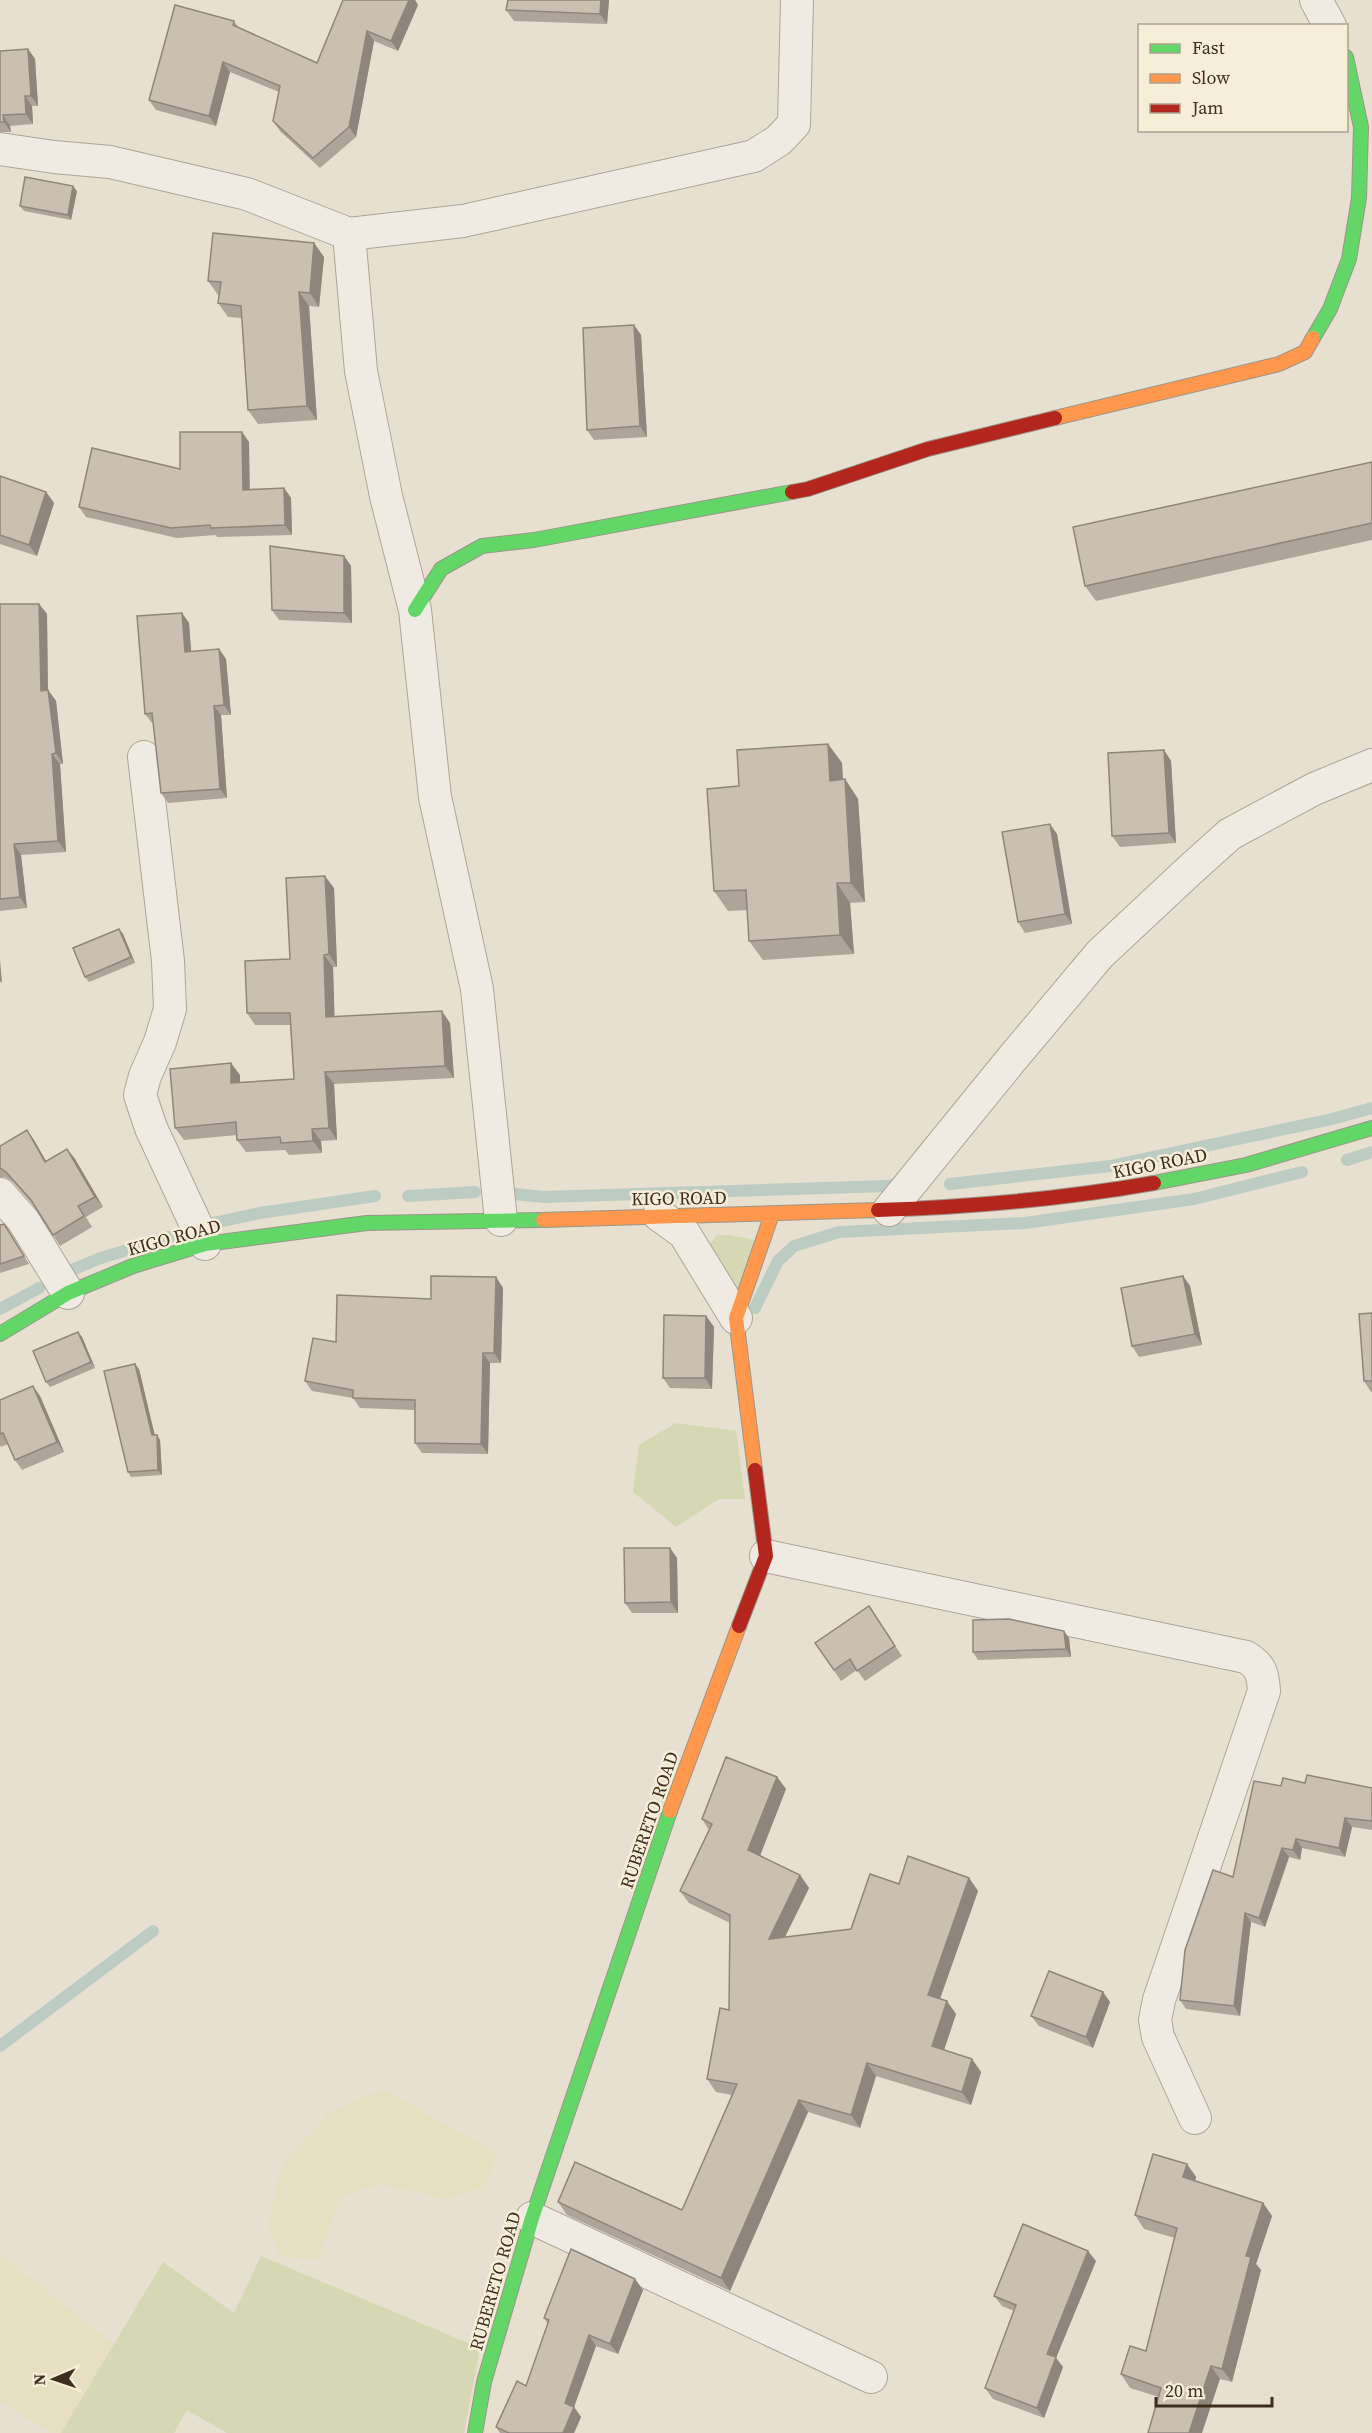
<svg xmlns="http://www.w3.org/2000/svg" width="1372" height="2433" font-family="'Source Serif 4',serif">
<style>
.farmland{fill:#e6dfc2}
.green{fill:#d6d7b3}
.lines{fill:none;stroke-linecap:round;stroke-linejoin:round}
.stream{stroke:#bcccc2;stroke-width:12}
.street-casing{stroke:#ada599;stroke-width:34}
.fast-casing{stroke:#9c958a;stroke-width:16}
.slow-casing{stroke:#9c958a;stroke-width:16}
.jam-casing{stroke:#9c958a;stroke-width:16}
.street{stroke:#efebe3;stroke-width:32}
.fast{stroke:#63d668;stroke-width:14}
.slow{stroke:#ff974d;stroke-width:14}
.jam{stroke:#b3261e;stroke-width:14}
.wall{fill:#afa499}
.shaded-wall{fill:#8e867d}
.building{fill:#cbbfb2;stroke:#8e867d;stroke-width:1.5}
.labels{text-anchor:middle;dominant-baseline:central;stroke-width:5;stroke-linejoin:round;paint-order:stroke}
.street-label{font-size:18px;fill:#3d2e20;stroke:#f7eed8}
</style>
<rect width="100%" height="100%" fill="#e7e0d1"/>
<g class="farmland">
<polygon points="383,2089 498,2154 483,2188 443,2199 380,2184 340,2197 319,2260 279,2256 268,2225 281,2166 329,2112"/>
<polygon points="0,2255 114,2344 61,2433 51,2433 0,2402"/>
</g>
<g class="green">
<polygon points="717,1235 730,1235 759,1241 733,1300 709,1245"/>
<polygon points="676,1423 736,1431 745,1499 719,1499 676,1527 633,1492 639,1445"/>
<polygon points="261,2256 480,2348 464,2433 227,2433 187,2410 174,2433 61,2433 163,2262 234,2313"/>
</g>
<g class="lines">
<g class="stream">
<polyline points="1347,1160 1372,1152"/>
<polyline points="950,1184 1110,1166 1328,1120 1372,1108"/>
<polyline points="514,1194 544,1197 888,1186 902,1183"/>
<polyline points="408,1196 475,1192"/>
<polyline points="213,1223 260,1213 375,1196"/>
<polyline points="67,1272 98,1259 188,1231"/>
<polyline points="755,1308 778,1261 794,1246 839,1232 1025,1223 1194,1199 1302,1172"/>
<polyline points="0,1309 39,1288"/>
<polyline points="0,2046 153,1931"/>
</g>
<defs>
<g id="street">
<polyline points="1316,0 1330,26"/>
<polyline points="0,149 54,157 110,162 247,194 349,234 463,221 754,156 779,140 794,124 797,0"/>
<polyline points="349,234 361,371 386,496 415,610 435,797 477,989 501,1220"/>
<polyline points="144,757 168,961 170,1009 160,1042 145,1076 140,1095 151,1128 205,1244"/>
<polyline points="0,1194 23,1220 68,1293"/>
<polyline points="889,1210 1011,1060 1100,954 1191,869 1230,834 1314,789 1372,765"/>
<polyline points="659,1215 684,1233 736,1318"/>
<path d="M 766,1556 L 1246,1657 C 1261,1666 1263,1674 1264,1691 L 1159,2000 L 1155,2020 L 1158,2037 L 1195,2118"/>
<polyline points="532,2218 871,2377"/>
</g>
<g id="fast">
<polyline points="1313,338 1330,309 1349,259 1359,198 1361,127 1346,57"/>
<polyline points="415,610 441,569 482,546 534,540 792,492"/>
<polyline points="1154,1183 1246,1165 1372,1128"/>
<polyline points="0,1334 68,1293 133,1266 205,1244 367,1223 543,1220"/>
<polyline points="475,2433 484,2382 532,2218 670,1811"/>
</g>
<g id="slow">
<polyline points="1055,418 1279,364 1305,352 1313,338"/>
<polyline points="543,1220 878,1210"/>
<polyline points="755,1470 736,1318 772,1214"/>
<polyline points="670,1811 739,1626"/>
</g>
<g id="jam">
<polyline points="792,492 808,489 928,449 1055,418"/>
<path d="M 878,1210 C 970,1207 1063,1199 1154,1183"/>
<polyline points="739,1626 766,1556 755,1470"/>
</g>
</defs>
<use href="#street" class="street-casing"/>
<use href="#fast" class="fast-casing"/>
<use href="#slow" class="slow-casing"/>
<use href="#jam" class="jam-casing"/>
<use href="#street" class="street"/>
<use href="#fast" class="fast"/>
<use href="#slow" class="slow"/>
<use href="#jam" class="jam"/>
</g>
<g class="wall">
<polygon points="409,0 415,0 418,5 398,51 374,41 356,137 320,168 280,131 273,121 279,92 230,72 216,126 156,110 149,100 234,21 239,28 317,63"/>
<polygon points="508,0 609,0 607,24 514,21 506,10"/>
<polygon points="28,49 35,59 38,106 32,106 33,124 10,126 11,132 0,132 0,51"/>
<polygon points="77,191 71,220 24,211 20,206"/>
<polygon points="314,243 324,257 319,307 309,306 317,420 258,424 248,410 242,318 228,317 218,303 219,295 218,295 208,281"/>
<polygon points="634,325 641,335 647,437 594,440 587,430"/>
<polygon points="242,432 249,442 249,489 284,488 291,498 292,535 217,537 216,535 177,538 86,517 79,507 180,469"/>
<polygon points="1372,462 1372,540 1096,601 1085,586"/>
<polygon points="0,476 46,492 54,503 37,556 0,544"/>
<polygon points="344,556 351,566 352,623 279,620 272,610"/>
<polygon points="0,604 39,604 47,614 48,690 56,701 63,764 60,764 66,852 21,855 27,908 0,911"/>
<polygon points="182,613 189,623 191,652 219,649 226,659 231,715 221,715 227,798 168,803 161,793 153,723 152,723 145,714"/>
<polygon points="828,744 842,763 843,780 845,779 858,799 865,902 850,903 854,954 763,960 749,941 748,910 728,911 714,891 739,786"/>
<polygon points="1164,750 1171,761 1176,843 1120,847 1112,836"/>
<polygon points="1057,834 1072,924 1025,933 1018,922"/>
<polygon points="334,888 337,967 333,967 334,1017 450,1023 454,1078 334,1084 337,1140 321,1141 322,1153 289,1155 285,1150 246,1152 237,1140 237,1135 184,1140 175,1128 240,1075 240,1083 294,1079 290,1025 255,1025 247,1013 290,959"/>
<polygon points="119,929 123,934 135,963 89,982 85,977"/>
<polygon points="34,1140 46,1162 67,1149 75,1159 103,1207 86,1217 92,1227 60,1246 35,1207 13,1182 5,1177 0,1177 0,1146"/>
<polygon points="0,1225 9,1232 29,1264 0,1273"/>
<polygon points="1183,1276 1190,1286 1202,1345 1139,1357 1132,1346"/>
<polygon points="496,1277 503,1288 501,1363 490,1363 488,1454 422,1453 415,1443 415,1410 360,1408 353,1398 312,1391 305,1381 336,1342 431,1299"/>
<polygon points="1372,1313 1372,1392 1371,1392 1364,1381"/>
<polygon points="706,1316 714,1327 712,1389 670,1388 663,1378"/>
<polygon points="78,1332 82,1337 95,1368 50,1387 46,1382"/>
<polygon points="139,1369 154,1435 157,1435 160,1440 162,1475 131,1477 128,1472"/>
<polygon points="40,1396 64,1452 22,1470 15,1460 8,1444 1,1447 0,1445 0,1400"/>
<polygon points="670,1548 677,1558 678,1613 632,1613 625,1603"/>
<polygon points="869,1606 902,1656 865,1681 857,1670 841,1681 815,1643"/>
<polygon points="1069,1638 1071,1657 978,1660 973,1652"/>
<polygon points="777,1777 786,1789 760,1856 800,1875 809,1888 785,1937 851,1929 899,1884 969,1878 978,1891 940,1999 956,2014 944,2050 972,2059 981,2072 971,2105 876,2076 860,2128 808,2112 730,2291 567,2215 558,2202 682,2210 732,2095 716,2092 707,2079 729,2010 730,1923 689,1903 680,1891 709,1830 702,1819"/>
<polygon points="1305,1783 1372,1788 1372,1830 1352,1827 1345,1857 1302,1848 1300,1860 1289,1857 1265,1927 1251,1922 1240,2016 1186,2009 1180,2000 1233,1877 1281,1786"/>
<polygon points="1110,2002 1093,2048 1039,2026 1031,2016"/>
<polygon points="1187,2164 1196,2177 1195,2181 1263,2203 1272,2216 1256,2264 1261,2270 1232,2382 1220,2379 1159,2397 1130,2388 1121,2374 1146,2351 1175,2238 1144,2229 1135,2215"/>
<polygon points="1096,2261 1056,2358 1063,2367 1044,2418 993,2399 985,2388 1014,2311 1002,2306 994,2296"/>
<polygon points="635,2279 643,2290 618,2354 596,2346 574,2407 581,2417 574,2433 500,2433 496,2427 526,2386 548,2324 544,2318"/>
</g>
<g class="shaded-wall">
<polygon points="409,0 415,0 418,5 398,51 391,41"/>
<polygon points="601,0 609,0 607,24 600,14"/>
<polygon points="367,31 374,41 356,137 349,127"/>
<polygon points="28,49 35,59 38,106 31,96"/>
<polygon points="223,62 230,72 216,126 209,116"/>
<polygon points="25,96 32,106 33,124 26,114"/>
<polygon points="3,115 10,126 11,132 4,122"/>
<polygon points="73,186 77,191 71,220 68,215"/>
<polygon points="314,243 324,257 319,307 310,293"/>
<polygon points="299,292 309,306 317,420 307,406"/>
<polygon points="634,325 641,335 647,437 640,426"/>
<polygon points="242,432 249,442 250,499 243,490"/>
<polygon points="284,488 291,498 292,535 285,525"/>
<polygon points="46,492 54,503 37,556 29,545"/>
<polygon points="344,556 351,566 352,623 344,613"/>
<polygon points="39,604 47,614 48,702 41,691"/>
<polygon points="182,613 189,623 192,662 185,652"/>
<polygon points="219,649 226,659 231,715 224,705"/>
<polygon points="48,690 56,701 63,764 56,753"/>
<polygon points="214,706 221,715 227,798 220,789"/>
<polygon points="828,744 842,763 844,800 830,781"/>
<polygon points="1164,750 1171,761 1176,843 1169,833"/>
<polygon points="52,754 60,764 66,852 58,841"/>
<polygon points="845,779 858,799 865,902 851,883"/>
<polygon points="1050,824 1057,834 1072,924 1065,914"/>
<polygon points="14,844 21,855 27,908 20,897"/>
<polygon points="325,876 334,888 337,967 329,954"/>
<polygon points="837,883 850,903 854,954 840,935"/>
<polygon points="119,929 123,934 135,963 131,957"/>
<polygon points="324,955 333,967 335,1030 326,1017"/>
<polygon points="0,960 2,983 0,981"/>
<polygon points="442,1011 450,1023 454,1078 445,1066"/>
<polygon points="231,1063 240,1075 240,1096 231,1083"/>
<polygon points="325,1072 334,1084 337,1140 329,1128"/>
<polygon points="312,1129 321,1141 322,1153 313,1141"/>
<polygon points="27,1130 34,1140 53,1173 45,1162"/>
<polygon points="67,1149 75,1159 103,1207 95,1197"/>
<polygon points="1183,1276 1190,1286 1202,1345 1195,1334"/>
<polygon points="496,1277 503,1288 501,1363 494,1353"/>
<polygon points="706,1316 714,1327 712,1389 705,1378"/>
<polygon points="78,1332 82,1337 95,1368 91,1362"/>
<polygon points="483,1353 490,1363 488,1454 481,1444"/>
<polygon points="135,1364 139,1369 156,1440 152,1435"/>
<polygon points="33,1386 40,1396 64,1452 57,1442"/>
<polygon points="157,1435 160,1440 162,1475 158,1470"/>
<polygon points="670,1548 677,1558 678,1613 671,1602"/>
<polygon points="1064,1631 1069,1638 1071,1657 1066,1649"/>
<polygon points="777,1777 786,1789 757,1863 748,1850"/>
<polygon points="1345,1818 1352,1827 1345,1857 1339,1848"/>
<polygon points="1296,1839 1302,1848 1300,1860 1293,1850"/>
<polygon points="1282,1848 1289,1857 1265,1927 1259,1918"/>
<polygon points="800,1875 809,1888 778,1951 769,1939"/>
<polygon points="969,1878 978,1891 937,2007 928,1995"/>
<polygon points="1245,1913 1251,1922 1240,2016 1234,2006"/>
<polygon points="1103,1992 1110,2002 1093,2048 1086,2037"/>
<polygon points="947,2001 956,2014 941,2059 932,2046"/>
<polygon points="972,2059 981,2072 971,2105 962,2092"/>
<polygon points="867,2063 876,2076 860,2128 851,2115"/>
<polygon points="799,2100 808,2112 730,2291 721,2278"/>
<polygon points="1187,2164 1196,2177 1192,2190 1183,2177"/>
<polygon points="1263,2203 1272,2216 1256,2264 1261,2270 1232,2382 1222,2369 1246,2256"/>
<polygon points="1088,2251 1096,2261 1056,2358 1063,2367 1044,2418 1037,2408 1047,2354"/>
<polygon points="635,2279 643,2290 618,2354 610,2344"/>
<polygon points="589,2335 596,2346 574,2407 581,2417 574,2433 563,2433 565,2403"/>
<polygon points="1211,2366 1220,2379 1202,2433 1189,2433"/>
</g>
<g class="building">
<polygon points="343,0 409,0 391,41 367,31 349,127 313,158 273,121 280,86 223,62 209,116 149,100 175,5 234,21 233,25 317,63"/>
<polygon points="508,0 601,0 600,14 506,10"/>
<polygon points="28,49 31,96 25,96 26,114 3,115 4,122 0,122 0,51"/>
<polygon points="25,177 73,186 68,215 20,206"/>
<polygon points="213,233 314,243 310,293 299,292 307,406 248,410 241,306 218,303 221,282 208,281"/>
<polygon points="634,325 640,426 587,430 583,328"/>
<polygon points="180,432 242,432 243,490 284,488 285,525 211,528 210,525 171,528 79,507 92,448 180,469"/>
<polygon points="1372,462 1372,523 1085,586 1073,527"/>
<polygon points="0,476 46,492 29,545 0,535"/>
<polygon points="270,546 344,556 344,613 272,610"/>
<polygon points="0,604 39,604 41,691 48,690 56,753 52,754 58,841 14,844 20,897 0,899"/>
<polygon points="182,613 185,652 219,649 224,705 214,706 220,789 161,793 152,713 145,714 137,616"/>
<polygon points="828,744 830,781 845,779 851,883 837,883 840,935 749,941 746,890 714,891 707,789 739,786 737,750"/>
<polygon points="1164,750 1169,833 1112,836 1108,753"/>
<polygon points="1050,824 1065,914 1018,922 1002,832"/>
<polygon points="325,876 329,954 324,955 326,1017 442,1011 445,1066 325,1072 329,1128 312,1129 313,1141 281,1143 280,1137 237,1140 236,1122 175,1128 170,1069 231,1063 231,1083 294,1079 290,1013 247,1013 245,961 290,959 286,878"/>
<polygon points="119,929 131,957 85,977 73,948"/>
<polygon points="27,1130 45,1162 67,1149 95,1197 78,1206 84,1216 53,1235 31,1200 6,1172 0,1168 0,1146"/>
<polygon points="4,1224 24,1256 0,1264 0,1225"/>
<polygon points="431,1276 496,1277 494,1353 483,1353 481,1444 415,1443 415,1400 353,1398 353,1390 305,1381 313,1338 336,1342 337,1295 431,1299"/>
<polygon points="1183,1276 1195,1334 1132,1346 1121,1288"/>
<polygon points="1372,1313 1372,1381 1364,1381 1359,1314"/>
<polygon points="664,1315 706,1316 705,1378 663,1378"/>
<polygon points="78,1332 91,1362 46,1382 33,1351"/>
<polygon points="135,1364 152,1435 157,1435 158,1470 128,1472 104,1371"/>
<polygon points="33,1386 57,1442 15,1460 3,1433 0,1434 0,1400"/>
<polygon points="624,1548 670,1548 671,1602 625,1603"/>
<polygon points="869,1606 895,1646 857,1671 850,1659 834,1670 815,1643"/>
<polygon points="1009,1619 1064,1631 1066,1649 973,1652 973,1620"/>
<polygon points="726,1757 777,1777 748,1850 800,1875 769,1939 851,1929 870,1874 899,1884 908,1856 969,1878 928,1995 947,2001 932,2046 972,2059 962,2092 867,2063 851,2115 799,2100 721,2278 558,2202 575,2162 682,2210 737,2084 707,2079 720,2008 729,2010 730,1915 680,1891 712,1824 702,1819"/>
<polygon points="1307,1775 1372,1788 1372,1821 1345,1818 1339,1848 1296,1839 1293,1850 1282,1848 1259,1918 1245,1913 1234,2006 1180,2000 1185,1950 1213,1870 1233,1877 1254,1781 1281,1786 1283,1778 1305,1783"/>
<polygon points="1049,1971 1103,1992 1086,2037 1031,2016"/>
<polygon points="1153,2154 1187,2164 1183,2177 1263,2203 1246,2256 1251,2257 1222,2369 1211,2366 1189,2433 1148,2433 1161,2388 1121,2374 1130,2346 1146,2351 1177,2228 1135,2215"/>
<polygon points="1023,2224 1088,2251 1047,2354 1056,2357 1037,2408 985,2388 1016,2305 994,2296"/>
<polygon points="571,2249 635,2279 610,2344 589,2335 565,2403 574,2407 563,2433 509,2433 496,2427 517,2381 526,2386 549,2320 544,2318"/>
</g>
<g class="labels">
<g class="street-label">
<text transform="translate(1160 1163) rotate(-11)">KIGO ROAD</text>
<text transform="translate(679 1198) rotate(-1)">KIGO ROAD</text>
<text transform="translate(174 1237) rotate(-15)">KIGO ROAD</text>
<text transform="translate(649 1820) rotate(-71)">RUBERETO ROAD</text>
<text transform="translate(495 2281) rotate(-74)">RUBERETO ROAD</text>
</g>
</g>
<rect x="1138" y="24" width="210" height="108" fill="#f7eed8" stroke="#ada18e" stroke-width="1.5"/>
<rect x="1150" y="44" width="30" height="9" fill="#63d668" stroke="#ada18e" stroke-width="1.5"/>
<text x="1192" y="54" font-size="18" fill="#3d2e20">Fast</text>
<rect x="1150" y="74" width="30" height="9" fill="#ff974d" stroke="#ada18e" stroke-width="1.5"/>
<text x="1192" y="84" font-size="18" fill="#3d2e20">Slow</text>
<rect x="1150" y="104" width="30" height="9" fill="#b3261e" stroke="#ada18e" stroke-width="1.5"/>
<text x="1192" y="114" font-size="18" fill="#3d2e20">Jam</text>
<g transform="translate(54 2379) rotate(268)" stroke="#f7eed8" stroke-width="4.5" paint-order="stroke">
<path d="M0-4.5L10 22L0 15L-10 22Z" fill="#3d2e20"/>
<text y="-9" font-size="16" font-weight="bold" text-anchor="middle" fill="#3d2e20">N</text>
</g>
<path d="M1156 2397v9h116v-9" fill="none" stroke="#3d2e20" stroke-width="3"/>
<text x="1165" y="2397" font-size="18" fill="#3d2e20" stroke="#f7eed8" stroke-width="4.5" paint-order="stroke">20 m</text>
</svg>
